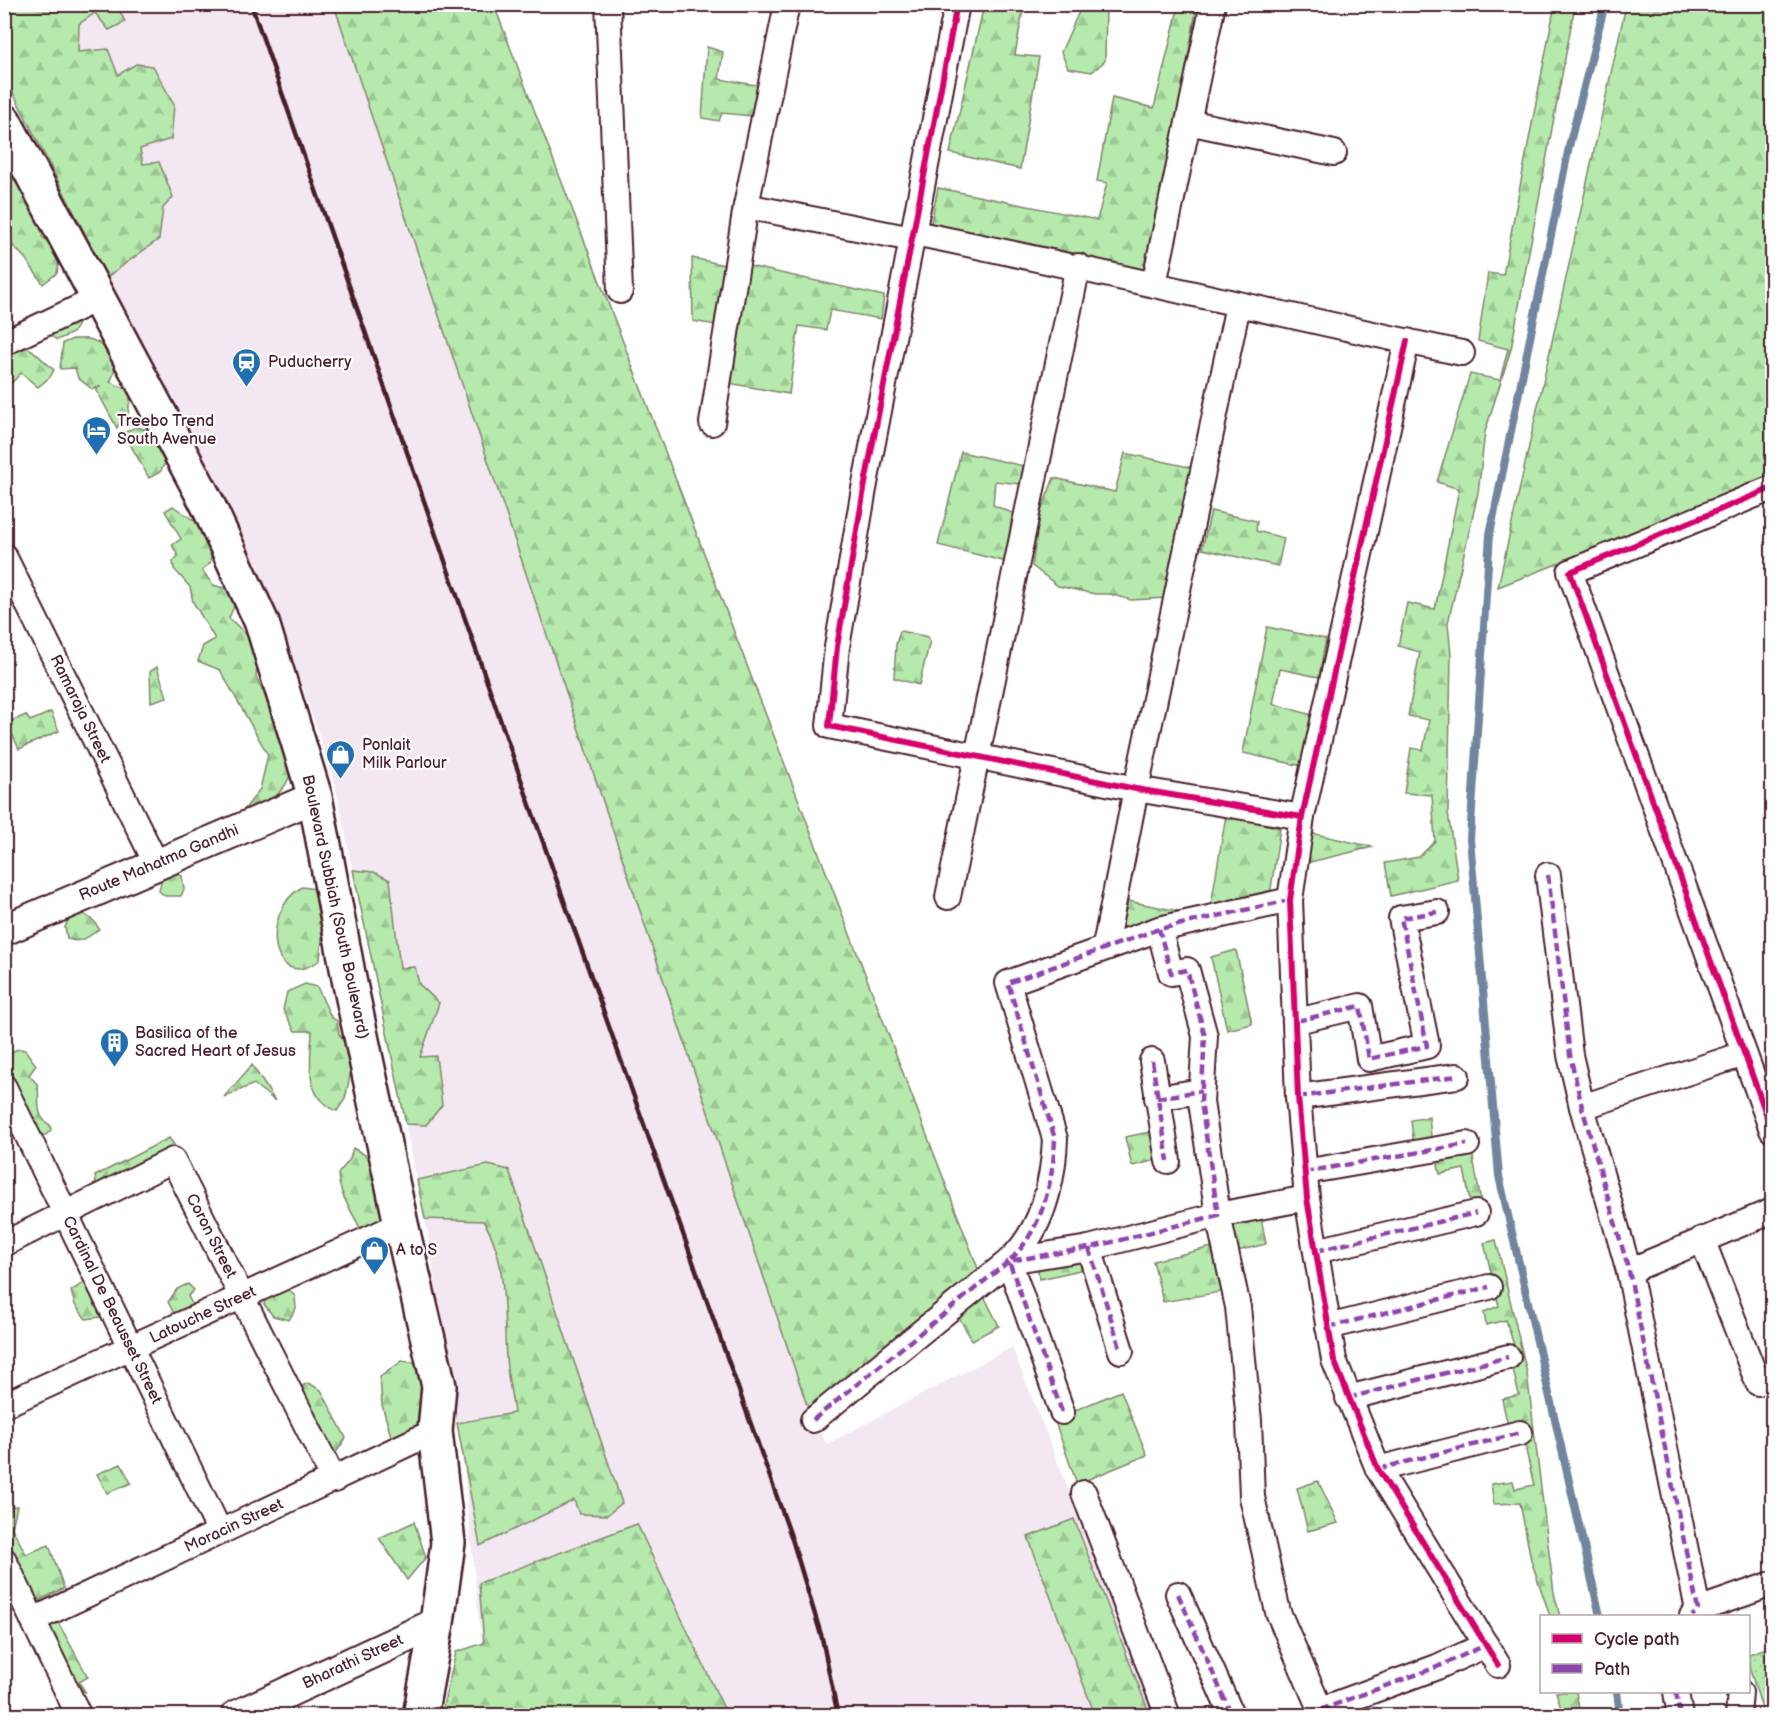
<svg xmlns="http://www.w3.org/2000/svg" width="1777" height="1720" font-family="'Balsamiq Sans',sans-serif">
<style>
.built{fill:#f3e7f2}
.grass{fill:url(#grass-dots);stroke:#80846c;stroke-width:1.5}
.forest{fill:url(#forest-firs);stroke:#80846c;stroke-width:1.5}
.lines{fill:none;stroke-linecap:round;stroke-linejoin:round}
.stream{stroke:#71859e;stroke-width:8}
.minor-casing{stroke:#4a1f2b;stroke-width:28}
.tertiary-casing{stroke:#4a1f2b;stroke-width:34}
.secondary-casing{stroke:#4a1f2b;stroke-width:38}
.minor{stroke:#fff;stroke-width:24}
.tertiary{stroke:#fff;stroke-width:30}
.secondary{stroke:#fff;stroke-width:33}
.rail{stroke:#4a1f2b;stroke-width:4.5}
.quiet{stroke:#8e44ad;stroke-width:4.5;stroke-dasharray:9 4.5;stroke-linecap:butt}
.cycleway-casing{stroke:#fff;stroke-width:10}
.cycleway{stroke:#d6006c;stroke-width:6}
.labels{text-anchor:middle;dominant-baseline:central;stroke-width:4.5;stroke-linejoin:round;paint-order:stroke}
.poi-label{font-size:16px;fill:#4a1f2b;stroke:#fff;text-anchor:start}
.street-label{font-size:16px;fill:#4a1f2b;stroke:#fff}
</style>
<defs>
<pattern id="grass-dots" width="8" height="8" patternUnits="userSpaceOnUse" patternTransform="scale(1.5)"><rect width="8" height="8" fill="#b5eaac"/><path d="M2 2h.1M6 6h.1" fill="none" stroke="#9dc894" stroke-width="1.8" stroke-linecap="round"/></pattern>
<pattern id="forest-firs" width="22" height="20" patternUnits="userSpaceOnUse" patternTransform="scale(1.5)"><rect width="22" height="20" fill="#b5eaac"/><path d="M5 1l3.5 6h-7zM16 11l3.5 6h-7z" fill="#9dc894"/></pattern>
</defs>
<rect width="100%" height="100%" fill="#fff"/>
<filter id="ink" filterUnits="userSpaceOnUse"><feTurbulence type="fractalNoise" baseFrequency=".0167" numOctaves="2"/><feDisplacementMap in="SourceGraphic" scale="12" xChannelSelector="R" yChannelSelector="G"/><feConvolveMatrix kernelMatrix="1 2 1 2 8 2 1 2 1" color-interpolation-filters="sRGB"/></filter>
<g filter="url(#ink)">
<polygon class="built" points="5,5 493,5 811,1417 827,1444 1012,1347 1158,1715 489,1715 464,1472 428,1234 334,779 278,615 5,77"/>
<polygon class="grass" points="1772,1646 1772,1715 1764,1715 1749,1667 1749,1654"/>
<g class="forest">
<polygon points="1555,4 1575,5 1511,349 1485,432 1478,493 1448,623 1451,655 1448,813 1458,880 1391,896 1385,863 1419,857 1435,841 1432,795 1404,793 1411,748 1423,750 1429,720 1408,716 1420,652 1398,646 1407,603 1435,609 1459,489 1437,482 1470,374 1500,380 1508,349 1478,341 1488,273 1503,275"/>
<polygon points="17,5 117,5 125,22 109,30 95,13 79,24 78,52 108,49 118,75 136,64 153,66 174,105 171,139 140,149 143,164 159,162 173,197 163,208 159,239 107,277 5,77 5,11"/>
<polygon points="334,5 494,5 982,1279 811,1417"/>
<polygon points="984,5 1024,5 1015,55 1039,57 1020,169 950,153"/>
<polygon points="1082,5 1106,5 1105,61 1092,72 1068,68 1061,52"/>
<polygon points="1179,5 1197,5 1150,278 929,233 938,188 1097,220 1107,183 1097,181 1112,98 1154,108"/>
<polygon points="1626,5 1772,5 1772,480 1498,587"/>
<polygon points="707,47 723,52 719,79 757,85 751,116 722,113 719,121 702,118"/>
<polygon points="4,143 45,218 42,237 61,250 57,273 43,284 25,258 5,238"/>
<polygon points="692,258 725,265 716,325 693,321"/>
<polygon points="749,266 884,296 881,319 830,310 826,330 799,326 789,394 728,383"/>
<polygon points="86,309 73,333 57,340 48,334"/>
<path d="M 73,339 C 79,339 87,338 92,340 C 111,346 120,367 110,382 L 131,391 L 128,414 L 121,419 L 117,428 L 96,389 L 101,386 L 92,389 L 78,378 L 75,368 L 60,369 L 63,343 Z"/>
<polygon points="14,343 32,350 54,370 50,377 38,387 21,373 5,390 5,347"/>
<polygon points="135,427 149,430 162,441 158,450 165,463 160,472 149,478 124,433"/>
<polygon points="961,452 1024,466 1020,484 995,481 993,505 1012,513 1007,562 938,545"/>
<polygon points="1125,453 1198,469 1166,598 1131,600 1110,594 1095,594 1058,586 1032,566 1040,514 1054,478 1115,492"/>
<polygon points="173,506 215,535 210,563 202,570 213,585 231,590 235,604 229,618 245,633 259,655 256,676 295,764 286,784 259,817 232,826 260,789 268,755 220,670 198,661 203,646 215,639 193,602 190,587 174,569 173,562 178,556 172,545 181,539 165,511"/>
<polygon points="1211,511 1257,521 1256,531 1284,538 1278,566 1202,549"/>
<polygon points="1267,627 1326,639 1319,677 1280,669 1273,704 1316,716 1307,767 1243,753"/>
<polygon points="900,631 928,637 930,641 919,685 894,678 896,644"/>
<polygon points="157,667 167,697 151,702 150,672"/>
<polygon points="51,712 59,731 19,749 7,723 26,715 30,721"/>
<polygon points="1226,815 1280,828 1270,895 1211,905"/>
<polygon points="1311,833 1373,847 1306,863"/>
<polygon points="168,869 182,876 184,889 181,896 165,896 159,891 163,873"/>
<polygon points="353,870 374,872 390,880 400,968 415,967 419,984 439,1003 420,1057 436,1056 442,1105 426,1125 406,1124"/>
<path d="M 302,887 L 322,890 L 323,928 L 320,960 C 270,996 259,912 302,887 Z"/>
<polygon points="1128,901 1194,914 1118,935"/>
<path d="M 78,910 L 94,921 L 99,929 C 89,937 79,945 67,938 L 65,927 L 71,914 Z"/>
<polygon points="1236,950 1252,1024 1227,1030 1211,957"/>
<path d="M 305,984 L 317,987 L 331,1017 L 337,1021 L 339,1034 L 354,1058 L 345,1099 L 337,1111 C 302,1097 311,1060 312,1031 L 295,1031 L 283,1010 L 287,992 Z"/>
<path d="M 20,1049 L 25,1050 L 36,1065 L 29,1075 L 38,1085 C 40,1099 34,1116 50,1125 L 51,1130 L 46,1135 L 35,1136 L 5,1073 L 4,1060 L 15,1050 Z"/>
<polygon points="252,1065 275,1101 254,1084 224,1097"/>
<polygon points="1429,1117 1432,1145 1414,1147 1411,1120"/>
<polygon points="1160,1130 1165,1158 1132,1166 1125,1137"/>
<polygon points="169,1138 178,1150 97,1191 95,1176"/>
<polygon points="1471,1146 1482,1208 1472,1211 1464,1169 1440,1174 1435,1152"/>
<path d="M 353,1148 L 386,1167 L 402,1215 L 363,1235 C 355,1214 339,1197 338,1174 L 350,1159 Z"/>
<path d="M 488,1165 L 509,1170 L 622,1503 L 607,1515 L 579,1514 L 574,1500 L 480,1546 L 457,1423 L 514,1413 C 512,1395 507,1376 506,1357 C 503,1315 508,1256 483,1221 L 425,1219 L 417,1180 Z"/>
<polygon points="1260,1212 1266,1244 1233,1252 1227,1220"/>
<polygon points="1496,1240 1527,1373 1554,1593 1560,1616 1550,1616 1531,1560 1520,1503 1494,1504 1491,1484 1513,1481 1515,1489 1534,1485 1521,1429 1509,1431 1502,1399 1519,1395 1511,1361 1518,1358 1506,1320 1486,1325 1484,1312 1499,1306 1484,1243"/>
<polygon points="1217,1246 1226,1291 1163,1302 1153,1261"/>
<polygon points="1085,1253 1089,1268 1040,1279 1035,1260"/>
<polygon points="85,1282 95,1288 109,1316 86,1319 75,1305 71,1291"/>
<polygon points="188,1284 194,1290 188,1296 197,1314 177,1319 168,1302 177,1289"/>
<polygon points="288,1289 295,1296 296,1308 289,1320 273,1316 264,1304 268,1293"/>
<polygon points="982,1292 999,1326 972,1340 958,1316"/>
<polygon points="402,1361 420,1363 437,1428 411,1440 391,1436 382,1405 380,1377"/>
<polygon points="308,1383 321,1390 346,1438 335,1454 323,1450 300,1387"/>
<polygon points="1121,1391 1147,1455 1077,1484 1054,1419"/>
<polygon points="121,1464 131,1483 107,1493 97,1474"/>
<polygon points="1318,1481 1338,1523 1308,1531 1297,1488"/>
<polygon points="17,1506 12,1528 26,1554 49,1545 64,1588 32,1604 5,1551 4,1507"/>
<polygon points="1074,1519 1150,1715 1095,1715 1028,1537"/>
<polygon points="414,1522 426,1557 407,1580 379,1538"/>
<polygon points="637,1524 727,1715 441,1715 456,1652 484,1643 479,1583"/>
<polygon points="53,1613 88,1677 79,1682 86,1693 78,1687 35,1621"/>
<polygon points="1556,1692 1576,1692 1580,1715 1563,1715"/>
</g>
<g class="lines">
<g class="stream">
<polyline points="1600,1616 1499,1176 1470,839 1490,534 1570,142 1605,4"/>
<polyline points="1617,1692 1620,1716"/>
</g>
<defs>
<g id="minor">
<polyline points="608,4 620,291"/>
<polyline points="957,4 864,489 837,647 829,726 1136,789 1302,817"/>
<polyline points="1188,122 1334,153"/>
<polyline points="746,206 912,239"/>
<path d="M 914,233 C 1098,270 1279,315 1462,353"/>
<polyline points="1154,284 1213,4"/>
<polyline points="1407,341 1302,817 1290,900 1298,1097 1307,1198 1334,1360 1378,1469 1498,1665"/>
<polyline points="4,343 97,299"/>
<polyline points="712,423 746,206 787,4"/>
<polyline points="1772,488 1570,572 1772,1130"/>
<polyline points="4,556 156,863"/>
<polyline points="1548,875 1570,1055 1582,1107 1629,1271 1698,1610 1692,1616"/>
<polyline points="948,897 1078,266"/>
<polyline points="1159,929 1171,973 1187,970 1205,1036 1201,1102 1218,1215 1238,1307 1249,1421 1252,1497 1278,1612 1323,1716"/>
<polyline points="1105,946 1136,789 1238,305"/>
<polyline points="1297,1021 1360,1006 1369,1059 1427,1046 1401,918 1437,912"/>
<polyline points="1152,1061 1168,1161"/>
<polyline points="4,1087 220,1532"/>
<polyline points="1298,1097 1457,1076"/>
<polyline points="1157,1098 1201,1091"/>
<polyline points="1582,1107 1744,1054"/>
<polyline points="1304,1172 1467,1144"/>
<polyline points="1702,1239 1758,1383"/>
<polyline points="4,1244 173,1160 334,1480"/>
<polyline points="1089,1248 1121,1351"/>
<polyline points="1316,1251 1476,1213"/>
<polyline points="1629,1271 1772,1211"/>
<polyline points="1328,1327 1489,1287"/>
<polyline points="1348,1398 1508,1357"/>
<polyline points="4,1405 401,1224"/>
<path d="M 1062,1412 L 1009,1261 C 1042,1231 1053,1182 1055,1139 L 1008,983 L 1159,929 L 1290,900"/>
<polyline points="813,1420 1009,1261 1089,1248 1218,1215 1307,1198"/>
<polyline points="1378,1469 1520,1433"/>
<polyline points="1084,1493 1168,1716"/>
<polyline points="4,1560 79,1716"/>
<polyline points="1178,1594 1232,1716"/>
<polyline points="1698,1610 1772,1584"/>
<polyline points="33,1620 435,1431"/>
<polyline points="1676,1692 1680,1716"/>
<polyline points="1320,1710 1437,1667 1486,1645"/>
<polyline points="1738,1716 1740,1692"/>
</g>
<g id="tertiary">
<polyline points="4,930 315,797"/>
<polyline points="236,1716 437,1623"/>
</g>
<polyline id="secondary" points="4,121 207,503 262,623 315,797 350,984 401,1224 439,1386 435,1431 448,1543 437,1623 420,1716"/>
</defs>
<use href="#minor" class="minor-casing"/>
<use href="#tertiary" class="tertiary-casing"/>
<use href="#secondary" class="secondary-casing"/>
<use href="#minor" class="minor"/>
<use href="#tertiary" class="tertiary"/>
<use href="#secondary" class="secondary"/>
<polyline class="rail" points="251,4 532,811 792,1539 822,1638 838,1716"/>
<g class="quiet">
<polyline points="1548,875 1570,1055 1582,1107 1629,1271 1698,1610 1692,1616"/>
<polyline points="1297,1021 1360,1006 1369,1059 1427,1046 1401,918 1437,912"/>
<polyline points="1152,1061 1168,1161"/>
<polyline points="1298,1097 1457,1076"/>
<polyline points="1157,1098 1201,1091"/>
<polyline points="1304,1172 1467,1144"/>
<polyline points="1089,1248 1121,1351"/>
<polyline points="1316,1251 1476,1213"/>
<polyline points="1328,1327 1489,1287"/>
<polyline points="1348,1398 1508,1357"/>
<path d="M 1062,1412 L 1009,1261 C 1042,1231 1053,1182 1055,1139 L 1008,983 L 1159,929 L 1290,900"/>
<polyline points="813,1420 1009,1261 1089,1248 1218,1215 1201,1102 1205,1036 1187,970 1171,973 1159,929"/>
<polyline points="1378,1469 1520,1433"/>
<polyline points="1178,1594 1232,1716"/>
<polyline points="1676,1692 1680,1716"/>
<polyline points="1320,1710 1437,1667 1486,1645"/>
</g>
<defs>
<g id="cycleway">
<polyline points="957,4 864,489 837,647 829,726 1136,789 1302,817"/>
<polyline points="1407,341 1302,817 1290,900 1298,1097 1307,1198 1334,1360 1378,1469 1498,1665"/>
<polyline points="1772,488 1570,572 1772,1130"/>
</g>
</defs>
<use href="#cycleway" class="cycleway-casing"/>
<use href="#cycleway" class="cycleway"/>
</g>
</g>
<defs>
<symbol id="station-pin" viewBox="-11 -11 22 30"><path d="M0 17L-7.5 6A9.5 9.5 0 1 1 7.5 6Z" fill="#1f6fb2" stroke="#fff"/><path d="M-3-6H3Q5-6 5-4V2Q5 4 3 4L4.5 6H3L1.5 4h-3L-3 6H-4.5L-3 4Q-5 4-5 2V-4Q-5-6-3-6ZM-3.5-4v3h7v-3ZM-3.5 1v1.5H-2V1ZM2 1v1.5H3.5V1Z" fill="#fff"/></symbol>
<symbol id="hotel-pin" viewBox="-11 -11 22 30"><path d="M0 17L-7.5 6A9.5 9.5 0 1 1 7.5 6Z" fill="#1f6fb2" stroke="#fff"/><path d="M-6-4.5h1.5V1H6V5H4.5V3h-9V5H-6ZM-4 0a1.8 1.8 0 1 1 3.6 0ZM.5 0V-2.5h3Q6-2.5 6 0Z" fill="#fff"/></symbol>
<symbol id="shop-pin" viewBox="-11 -11 22 30"><path d="M0 17L-7.5 6A9.5 9.5 0 1 1 7.5 6Z" fill="#1f6fb2" stroke="#fff"/><path d="M-5-2.5h2.3a2.7 3.5 0 0 1 5.4 0H5L5.5 6h-11ZM-1.5-2.5h3a1.5 2.3 0 0 0-3 0Z" fill="#fff"/></symbol>
<symbol id="building-pin" viewBox="-11 -11 22 30"><path d="M0 17L-7.5 6A9.5 9.5 0 1 1 7.5 6Z" fill="#1f6fb2" stroke="#fff"/><path d="M-4-6H4V6H1V3H-1V6H-4ZM-2.5-4.3h1.7v1.8h-1.7ZM.8-4.3h1.7v1.8H.8ZM-2.5-1h1.7V.8h-1.7ZM.8-1h1.7V.8H.8Z" fill="#fff"/></symbol>
</defs>
<g fill-rule="evenodd">
<use href="#station-pin" x="230" y="346" width="33" height="45"/>
<use href="#hotel-pin" x="80" y="414" width="33" height="45"/>
<use href="#shop-pin" x="324" y="738" width="33" height="45"/>
<use href="#building-pin" x="98" y="1026" width="33" height="45"/>
<use href="#shop-pin" x="358" y="1234" width="33" height="45"/>
</g>
<g class="labels">
<g class="poi-label">
<text x="268" y="362">Puducherry</text>
<text x="117" y="421">Treebo Trend<tspan x="117" dy="18">South Avenue</tspan></text>
<text x="362" y="745">Ponlait<tspan x="362" dy="18">Milk Parlour</tspan></text>
<text x="135" y="1033">Basilica of the<tspan x="135" dy="18">Sacred Heart of Jesus</tspan></text>
<text x="396" y="1250">A to S</text>
</g>
<g class="street-label">
<text transform="translate(80 709) rotate(64)">Ramaraja Street</text>
<text transform="translate(159 863) rotate(-23)">Route Mahatma Gandhi</text>
<text transform="translate(335 907) rotate(78)">Boulevard Subbiah (South Boulevard)</text>
<text transform="translate(211 1236) rotate(63)">Coron Street</text>
<text transform="translate(112 1310) rotate(64)">Cardinal De Beausset Street</text>
<text transform="translate(203 1315) rotate(-25)">Latouche Street</text>
<text transform="translate(234 1526) rotate(-25)">Moracin Street</text>
<text transform="translate(353 1662) rotate(-25)">Bharathi Street</text>
</g>
</g>
<rect width="1777" height="1720" fill="none" stroke="#fff" stroke-width="24"/>
<rect x="12" y="12" width="1753" height="1696" fill="none" stroke="#4a1f2b" stroke-width="2" filter="url(#ink)"/>
<rect x="1540" y="1615" width="210" height="78" fill="#ffffff" stroke="#b7a5aa" stroke-width="1.5"/>
<rect x="1552" y="1634" width="30" height="9" fill="#d6006c" stroke="#b7a5aa" stroke-width="1.5"/>
<text x="1594" y="1645" font-size="18" fill="#4a1f2b">Cycle path</text>
<rect x="1552" y="1664" width="30" height="9" fill="#8e44ad" stroke="#b7a5aa" stroke-width="1.5"/>
<text x="1594" y="1675" font-size="18" fill="#4a1f2b">Path</text>
</svg>
